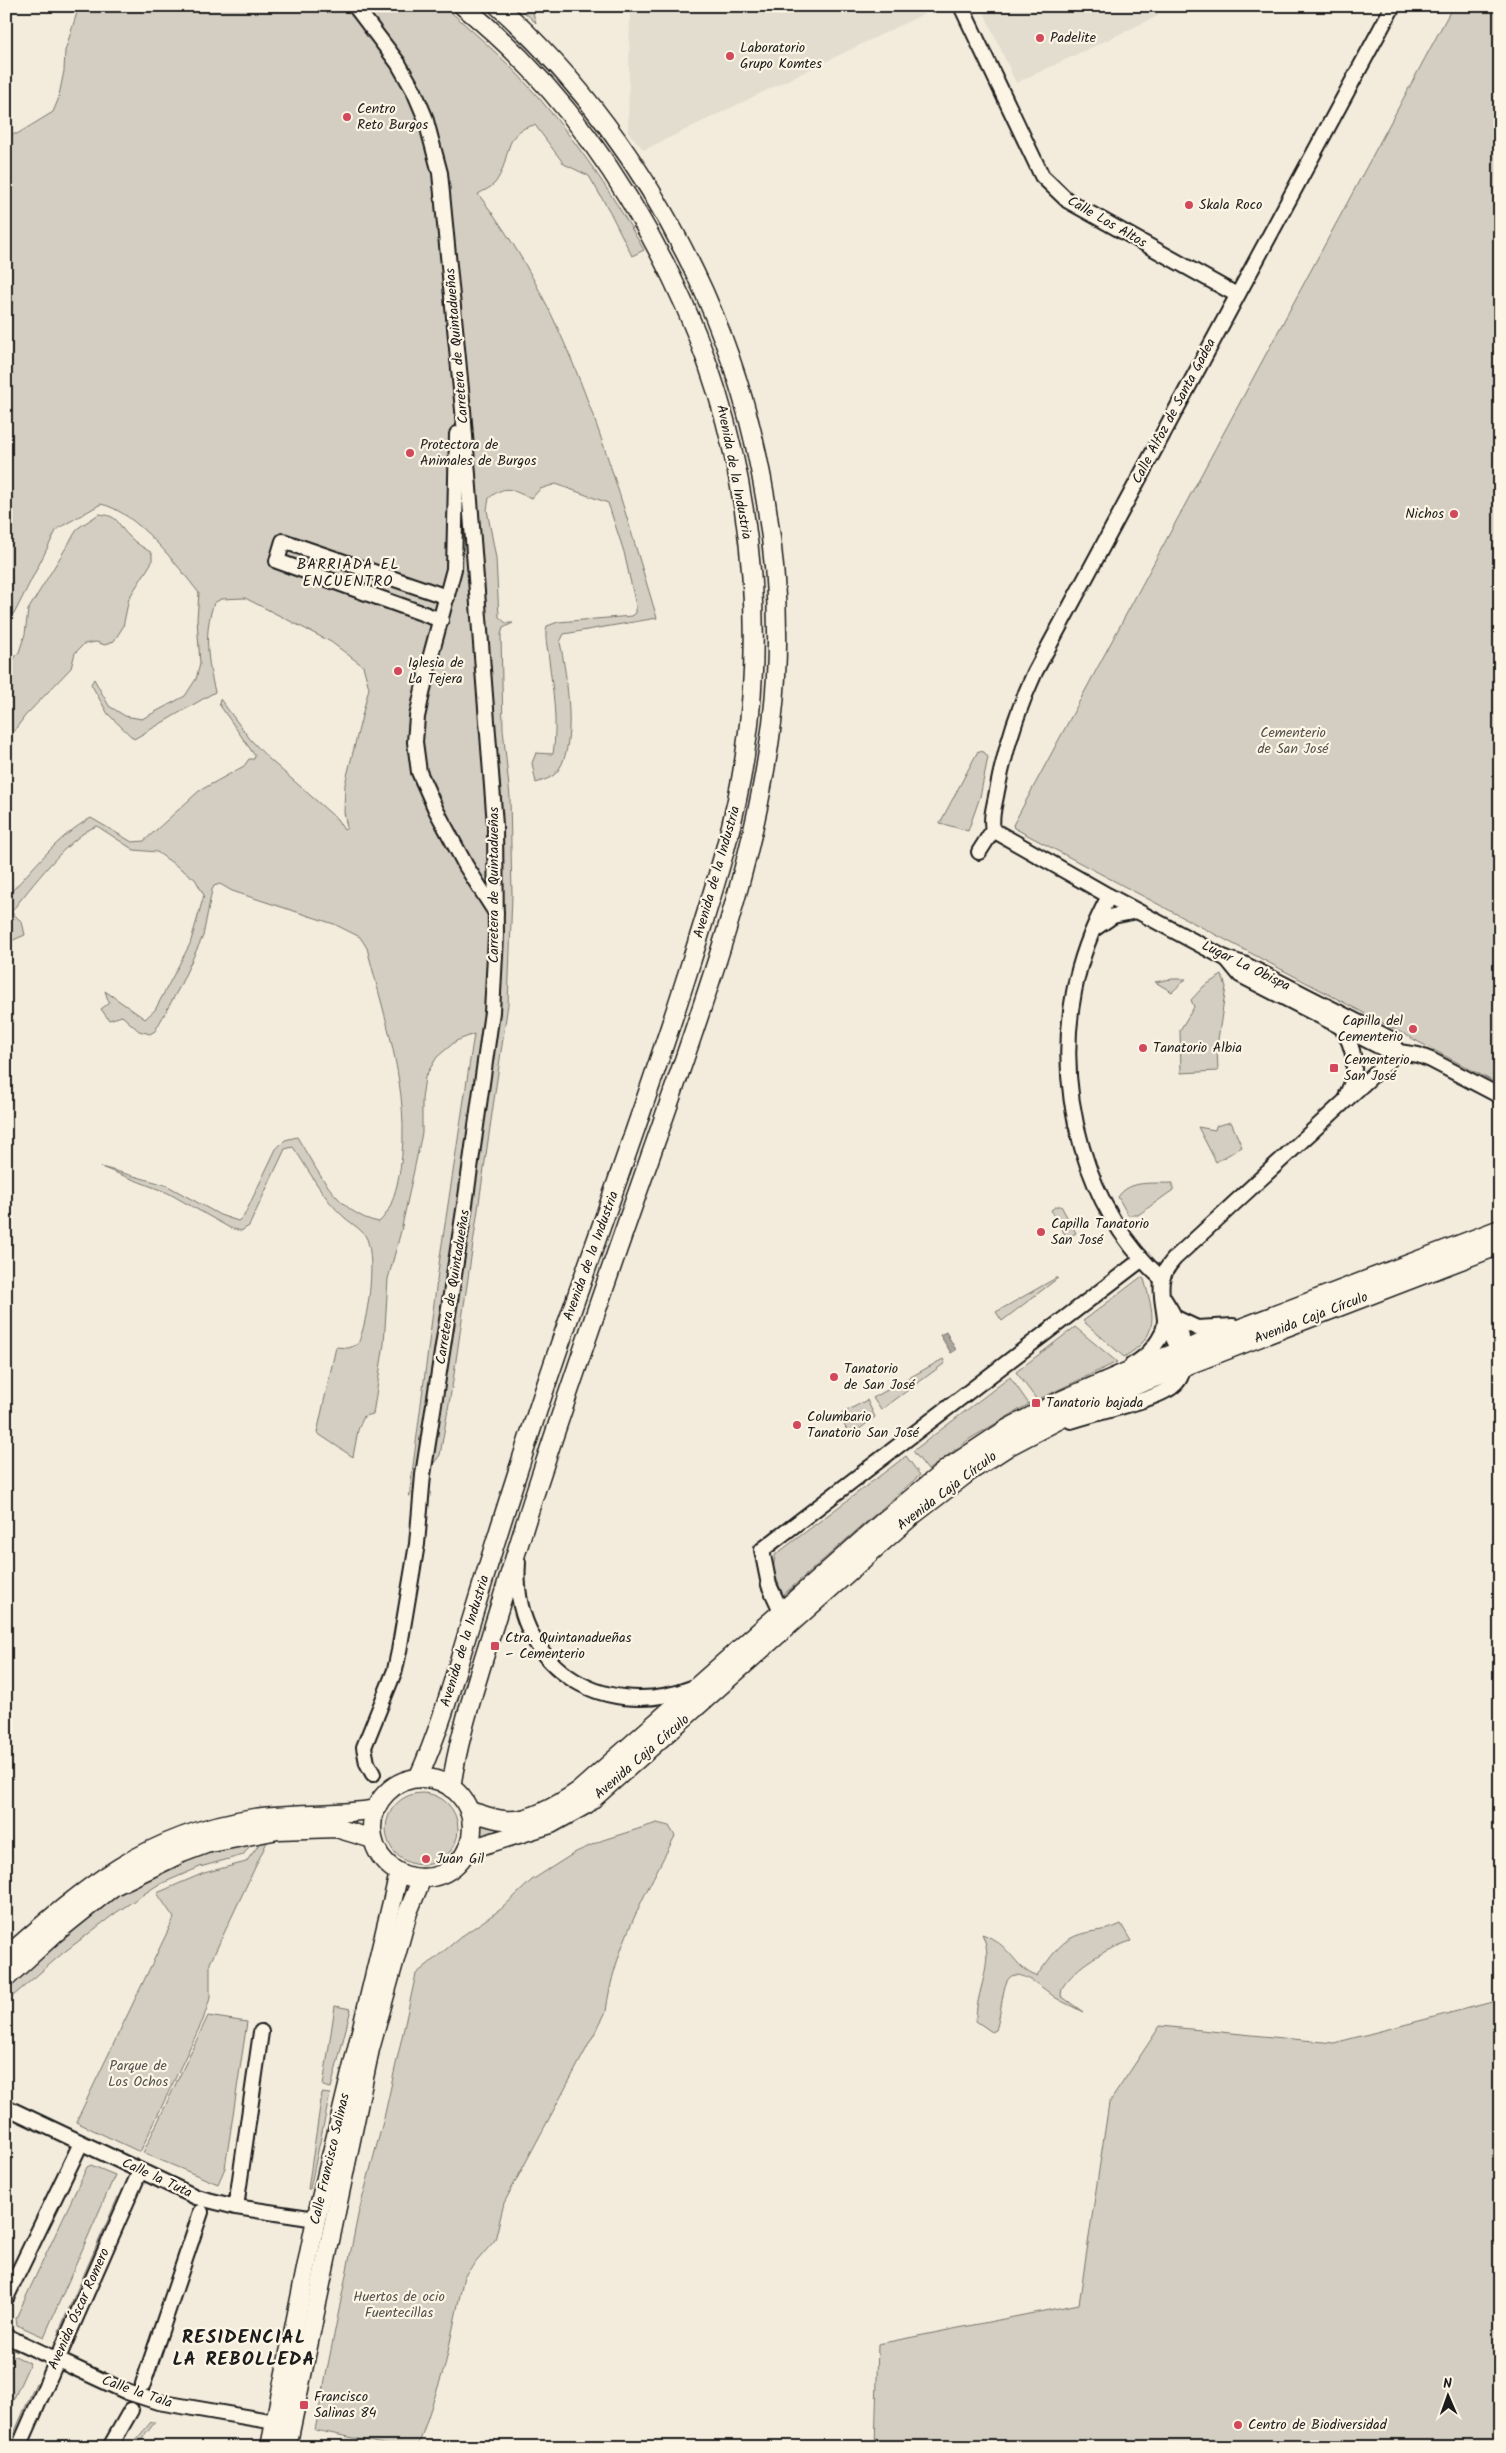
<svg xmlns="http://www.w3.org/2000/svg" width="1506" height="2453" font-family="Kalam,sans-serif">
<style>
.built{fill:#e3ddcf}
.green{fill:#d3cec1;stroke:#78756e}
.water{fill:#aaa59b;stroke:#716e68}
.lines{fill:none;stroke-linecap:round;stroke-linejoin:round}
.minor-casing{stroke:#1c1c1c;stroke-width:18}
.major-casing{stroke:#1c1c1c;stroke-width:21}
.minor{stroke:#fcf5e5;stroke-width:14}
.major{stroke:#fcf5e5;stroke-width:18}
.poi-dot{fill:#d1495b;stroke:#fcf5e5;stroke-width:2}
.labels{text-anchor:middle;dominant-baseline:central;stroke-width:4.5;stroke-linejoin:round;paint-order:stroke}
.poi-label{font-size:14px;fill:#1c1c1c;stroke:#fcf5e5;text-anchor:start}
.street-label{font-size:14px;fill:#1c1c1c;stroke:#fcf5e5}
.park-label{font-size:14px;fill:#53514e;stroke:#fcf5e5}
.neighbourhood-label{font-size:15px;letter-spacing:1px;fill:#1c1c1c;stroke:#fcf5e5}
.district-label{font-size:19px;font-weight:bold;letter-spacing:1px;fill:#1c1c1c;stroke:#fcf5e5}
</style>
<rect width="100%" height="100%" fill="#f3ecdd"/>
<filter id="ink" filterUnits="userSpaceOnUse"><feTurbulence type="fractalNoise" baseFrequency=".02" numOctaves="2"/><feDisplacementMap in="SourceGraphic" scale="10" xChannelSelector="R" yChannelSelector="G"/><feConvolveMatrix kernelMatrix="1 2 1 2 8 2 1 2 1" color-interpolation-filters="sRGB"/></filter>
<g filter="url(#ink)">
<g class="built">
<polygon points="630,6 940,6 644,150 628,132"/>
<polygon points="981,6 1155,6 1158,16 1016,83"/>
</g>
<g class="green">
<path d="M 79,6 L 444,6 C 471,30 498,53 522,79 C 570,131 609,188 644,250 L 632,256 L 610,212 L 589,176 L 564,164 L 535,125 C 501,131 512,161 495,183 C 491,188 483,191 478,194 C 571,312 614,476 657,618 L 564,634 L 560,642 C 566,672 580,752 554,775 C 549,779 541,781 536,783 L 532,763 L 536,753 L 553,754 C 558,722 553,692 549,660 C 548,647 544,639 547,626 L 558,622 L 632,616 L 636,613 L 636,606 L 624,552 L 608,503 L 556,484 L 540,489 L 532,498 C 511,492 509,482 489,498 L 487,510 L 496,558 L 499,617 L 506,623 L 513,623 L 503,628 L 501,635 L 503,729 L 510,797 L 512,895 L 508,1004 L 453,1381 L 440,1455 L 409,1497 L 440,1257 L 474,1034 L 456,1041 L 437,1057 L 425,1077 L 422,1099 L 422,1133 L 401,1231 L 388,1279 L 384,1344 L 373,1414 L 364,1416 L 358,1430 L 353,1457 L 317,1433 L 336,1347 L 349,1348 L 358,1344 C 368,1320 376,1263 367,1239 C 363,1230 352,1224 345,1218 C 322,1198 310,1171 293,1147 L 285,1149 L 249,1226 L 241,1231 L 230,1228 L 168,1193 L 101,1167 L 166,1185 L 220,1215 L 238,1221 L 244,1216 L 276,1149 L 285,1140 L 297,1137 C 316,1168 338,1215 379,1222 C 390,1212 393,1199 397,1185 C 416,1106 386,1024 367,948 L 360,937 L 334,924 L 232,891 L 220,884 L 214,886 L 212,890 L 203,936 L 179,988 L 155,1031 L 150,1034 L 139,1031 L 122,1016 L 109,1020 L 101,1009 L 109,1003 L 105,991 L 145,1019 L 155,1010 L 190,944 L 204,895 L 195,879 L 157,852 L 134,850 L 97,826 C 70,835 29,890 11,912 L 22,922 L 25,935 L 11,941 L 6,948 L 6,897 C 33,870 57,836 91,818 L 132,842 L 144,841 L 199,791 L 244,766 L 249,759 L 254,759 L 255,756 L 219,704 L 220,699 L 250,739 L 268,758 L 337,819 L 344,830 L 347,828 L 344,812 L 345,784 L 369,688 L 363,666 L 331,642 L 245,598 L 221,599 L 214,603 C 203,632 208,663 215,692 L 134,739 L 108,714 L 91,684 L 94,679 L 109,706 L 125,716 L 142,719 L 185,696 L 196,679 L 200,664 L 197,619 L 199,593 C 177,565 137,512 101,504 L 57,529 L 15,612 L 6,621 L 6,133 L 17,134 L 53,112 L 58,100 L 64,71 L 65,51 Z"/>
<polygon points="518,6 531,6 536,23"/>
<polygon points="1453,6 1500,6 1500,1085 1014,828 1013,825"/>
<path d="M 99,514 C 121,516 116,524 129,536 C 135,543 144,548 152,553 L 152,562 L 129,598 L 123,627 L 114,641 L 105,645 L 96,642 L 84,644 L 75,653 L 71,668 L 25,716 L 6,742 L 6,669 L 19,652 L 25,634 L 28,610 L 78,528 Z"/>
<polygon points="978,751 984,752 988,757 980,797 968,831 940,823"/>
<polygon points="1222,975 1226,987 1217,1046 1218,1071 1181,1073 1180,1030 1194,1007 1191,1000 1204,986"/>
<polygon points="1171,979 1186,979 1172,992 1155,982"/>
<polygon points="1231,1122 1242,1147 1216,1162 1198,1127 1215,1130 1216,1126"/>
<path d="M 1173,1183 L 1173,1190 L 1138,1215 L 1128,1215 L 1118,1197 C 1130,1179 1153,1184 1173,1183 Z"/>
<polygon points="1057,1206 1061,1206 1076,1233 1067,1238 1051,1210"/>
<path d="M 1141,1277 L 1144,1279 C 1154,1315 1161,1335 1124,1357 L 1083,1321 Z"/>
<polygon points="1056,1278 1058,1278 1002,1321 996,1312"/>
<polygon points="1075,1327 1117,1362 1037,1400 1016,1372"/>
<polygon points="943,1359 945,1363 881,1410 873,1398"/>
<polygon points="1010,1377 1029,1404 971,1438 928,1470 913,1451"/>
<polygon points="867,1400 875,1417 853,1434 849,1434 839,1415"/>
<polygon points="906,1456 920,1475 783,1595 773,1570 775,1555"/>
<circle cx="422" cy="1829" r="36"/>
<polygon points="481,1823 502,1828 523,1824 481,1838"/>
<path d="M 657,1823 L 669,1826 L 675,1836 C 647,1890 613,1950 606,2012 L 504,2203 L 495,2240 L 464,2276 L 445,2366 L 418,2447 L 397,2447 L 315,2430 L 358,2215 L 384,2118 L 416,1974 L 462,1936 L 501,1909 L 532,1880 L 546,1871 L 576,1852 L 603,1840 Z"/>
<polygon points="254,1840 243,1855 200,1867 156,1886 117,1912 63,1953 6,2002 6,1987 40,1955 130,1885 193,1855"/>
<polygon points="267,1842 210,1963 210,1998 203,2020 140,2152 76,2122 174,1918 157,1893 204,1873 246,1862 260,1843"/>
<path d="M 1121,1924 L 1131,1941 C 1104,1950 1078,1964 1062,1988 L 1061,1996 L 1083,2012 C 1074,2007 1064,2003 1056,1998 C 1046,1991 1016,1963 1007,1981 C 1002,1991 1001,2015 996,2030 L 992,2032 L 976,2021 C 975,1993 996,1960 982,1934 C 1011,1944 1014,1968 1036,1976 C 1046,1965 1055,1948 1068,1940 C 1084,1929 1104,1933 1121,1924 Z"/>
<polygon points="1500,2000 1500,2447 875,2447 878,2344 1079,2304 1109,2103 1160,2026 1334,2043"/>
<polygon points="335,2006 351,2009 331,2088 323,2086"/>
<polygon points="208,2016 247,2022 225,2168 218,2184 143,2153"/>
<polygon points="322,2093 330,2094 310,2189 308,2189"/>
<polygon points="91,2165 115,2175 44,2337 17,2325 16,2318 87,2167"/>
<polygon points="118,2197 122,2198 63,2332 59,2331"/>
<polygon points="6,2352 30,2363 6,2416"/>
<polygon points="36,2383 39,2385 12,2447 8,2447"/>
<polygon points="151,2422 155,2422 136,2447 130,2447"/>
</g>
<polygon class="water" points="946,1332 956,1350 951,1353 940,1335"/>
<g class="lines">
<defs>
<g id="minor">
<polyline points="355,6 398,63 414,91 425,117 440,173 463,410 495,825 496,936 492,1012 465,1204 423,1475 417,1544 399,1651 395,1670 364,1747 367,1763 373,1774"/>
<polyline points="961,6 1042,176 1068,201 1237,295"/>
<polyline points="457,434 454,569 428,666 417,717 415,742 419,772 436,810 466,866 496,913"/>
<polyline points="441,620 277,561 283,541 447,597"/>
<path d="M 993,830 C 990,817 995,804 997,791 C 1005,749 1017,711 1035,672 L 1393,6"/>
<polyline points="993,830 1109,896 1225,958 1244,964 1389,1038 1398,1052"/>
<polyline points="979,852 993,830"/>
<path d="M 1109,896 C 1093,926 1080,959 1074,992 C 1055,1093 1085,1210 1162,1279"/>
<polyline points="1094,929 1113,916 1137,911"/>
<polyline points="1226,958 1240,975 1386,1050 1418,1055 1431,1060 1500,1096"/>
<path d="M 1341,1027 C 1355,1047 1359,1072 1347,1094"/>
<polyline points="1176,1318 1197,1328 1233,1326"/>
<polyline points="1165,1322 1175,1342 1188,1353"/>
<path d="M 1132,1365 C 1147,1357 1165,1338 1165,1320 C 1164,1307 1160,1294 1162,1281 C 1163,1272 1169,1265 1175,1258 L 1398,1052"/>
<path d="M 1071,1421 C 1095,1413 1156,1400 1173,1386 C 1181,1380 1183,1372 1183,1363 C 1185,1335 1179,1322 1164,1299"/>
<path d="M 518,1562 C 510,1663 600,1723 692,1688"/>
<polyline points="782,1613 769,1585 762,1550 1141,1260"/>
<polyline points="6,2107 196,2197 236,2207 316,2219"/>
<polyline points="236,2207 261,2032"/>
<polyline points="6,2298 81,2143"/>
<polyline points="6,2336 127,2392 158,2402 275,2422"/>
<polyline points="143,2384 201,2212"/>
<polyline points="19,2447 140,2171"/>
<polyline points="110,2447 131,2410"/>
</g>
<g id="major">
<path d="M 418,1778 C 442,1726 456,1670 473,1615 C 500,1526 528,1437 558,1350 C 603,1219 651,1091 692,959 C 713,892 735,825 745,755 C 769,594 743,425 672,278 C 622,175 553,79 463,6"/>
<circle cx="422" cy="1828" r="50"/>
<path d="M 451,1788 C 457,1746 469,1707 481,1667 C 498,1611 515,1557 532,1502 C 573,1377 616,1253 660,1129 C 706,997 755,863 772,723 C 789,581 762,422 704,292 C 655,184 586,85 498,6"/>
<path d="M 469,1811 C 481,1814 492,1819 504,1820 C 529,1823 560,1804 580,1790 L 885,1520 L 948,1468 L 1007,1429 L 1062,1400 L 1131,1370 L 1500,1229"/>
<polyline points="467,1850 551,1824 587,1804 913,1515 969,1472 1009,1446 1070,1414 1141,1383 1500,1245"/>
<path d="M 6,1957 C 85,1887 146,1835 254,1818 C 295,1812 336,1816 376,1809"/>
<polyline points="6,1978 54,1934 114,1886 182,1853 206,1844 278,1830 336,1828 373,1839"/>
<polyline points="270,2447 316,2219 399,1873"/>
<polyline points="287,2447 370,2049 408,1912 422,1878"/>
</g>
</defs>
<use href="#minor" class="minor-casing"/>
<use href="#major" class="major-casing"/>
<use href="#minor" class="minor"/>
<use href="#major" class="major"/>
</g>
</g>
<g class="poi-dot">
<circle cx="1040" cy="38" r="5"/>
<circle cx="730" cy="56" r="5"/>
<circle cx="347" cy="117" r="5"/>
<circle cx="1189" cy="205" r="5"/>
<circle cx="410" cy="453" r="5"/>
<circle cx="1454" cy="514" r="5"/>
<circle cx="398" cy="671" r="5"/>
<circle cx="1413" cy="1029" r="5"/>
<circle cx="1143" cy="1048" r="5"/>
<rect x="1329" y="1063" width="10" height="10" rx="2.5"/>
<circle cx="1041" cy="1232" r="5"/>
<circle cx="834" cy="1377" r="5"/>
<rect x="1031" y="1398" width="10" height="10" rx="2.5"/>
<circle cx="797" cy="1425" r="5"/>
<rect x="490" y="1641" width="10" height="10" rx="2.5"/>
<circle cx="426" cy="1859" r="5"/>
<rect x="299" y="2400" width="10" height="10" rx="2.5"/>
<circle cx="1238" cy="2425" r="5"/>
</g>
<g class="labels">
<g class="poi-label">
<text x="1050" y="38">Padelite</text>
<text x="740" y="48">Laboratorio<tspan x="740" dy="16">Grupo Komtes</tspan></text>
<text x="357" y="109">Centro<tspan x="357" dy="16">Reto Burgos</tspan></text>
<text x="1199" y="205">Skala Roco</text>
<text x="420" y="445">Protectora de<tspan x="420" dy="16">Animales de Burgos</tspan></text>
<text x="1444" y="514" text-anchor="end">Nichos</text>
<text x="408" y="663">Iglesia de<tspan x="408" dy="16">La Tejera</tspan></text>
<text x="1403" y="1021" text-anchor="end">Capilla del<tspan x="1403" dy="16">Cementerio</tspan></text>
<text x="1153" y="1048">Tanatorio Albia</text>
<text x="1344" y="1060">Cementerio<tspan x="1344" dy="16">San José</tspan></text>
<text x="1051" y="1224">Capilla Tanatorio<tspan x="1051" dy="16">San José</tspan></text>
<text x="844" y="1369">Tanatorio<tspan x="844" dy="16">de San José</tspan></text>
<text x="1046" y="1403">Tanatorio bajada</text>
<text x="807" y="1417">Columbario<tspan x="807" dy="16">Tanatorio San José</tspan></text>
<text x="505" y="1638">Ctra. Quintanadueñas<tspan x="505" dy="16">– Cementerio</tspan></text>
<text x="436" y="1859">Juan Gil</text>
<text x="314" y="2397">Francisco<tspan x="314" dy="16">Salinas 84</tspan></text>
<text x="1248" y="2425">Centro de Biodiversidad</text>
</g>
<g class="street-label">
<text transform="translate(1107 222) rotate(30)">Calle Los Altos</text>
<text transform="translate(457 346) rotate(-95)">Carretera de Quintadueñas</text>
<text transform="translate(1174 411) rotate(-62)">Calle Alfoz de Santa Gadea</text>
<text transform="translate(734 472) rotate(79)">Avenida de la Industria</text>
<text transform="translate(717 872) rotate(-74)">Avenida de la Industria</text>
<text transform="translate(494 885) rotate(-90)">Carretera de Quintadueñas</text>
<text transform="translate(1246 966) rotate(26)">Lugar La Obispa</text>
<text transform="translate(591 1256) rotate(-70)">Avenida de la Industria</text>
<text transform="translate(453 1287) rotate(-81)">Carretera de Quintadueñas</text>
<text transform="translate(1311 1318) rotate(-21)">Avenida Caja Círculo</text>
<text transform="translate(947 1491) rotate(-37)">Avenida Caja Círculo</text>
<text transform="translate(465 1641) rotate(-73)">Avenida de la Industria</text>
<text transform="translate(642 1757) rotate(-41)">Avenida Caja Círculo</text>
<text transform="translate(330 2159) rotate(-77)">Calle Francisco Salinas</text>
<text transform="translate(157 2178) rotate(25)">Calle la Tuta</text>
<text transform="translate(79 2309) rotate(-66)">Avenida Óscar Romero</text>
<text transform="translate(137 2392) rotate(19)">Calle la Tala</text>
</g>
<g class="park-label">
<text x="1293" y="733">Cementerio<tspan x="1293" dy="16">de San José</tspan></text>
<text x="138" y="2066">Parque de<tspan x="138" dy="16">Los Ochos</tspan></text>
<text x="399" y="2297">Huertos de ocio<tspan x="399" dy="16">Fuentecillas</tspan></text>
</g>
<g class="neighbourhood-label">
<text x="348" y="565">BARRIADA EL<tspan x="348" dy="17">ENCUENTRO</tspan></text>
</g>
<g class="district-label">
<text x="244" y="2338">RESIDENCIAL<tspan x="244" dy="22">LA REBOLLEDA</tspan></text>
</g>
</g>
<rect width="1506" height="2453" fill="none" stroke="#fcf5e5" stroke-width="25"/>
<rect x="12" y="12" width="1481" height="2428" fill="none" stroke="#1c1c1c" stroke-width="2" filter="url(#ink)"/>
<g transform="translate(1448 2396) rotate(358)" stroke="#fcf5e5" stroke-width="4" paint-order="stroke">
<path d="M0-4L9 19L0 12L-9 19Z" fill="#1c1c1c"/>
<text y="-8" font-size="14" font-weight="bold" text-anchor="middle" fill="#1c1c1c">N</text>
</g>
</svg>
